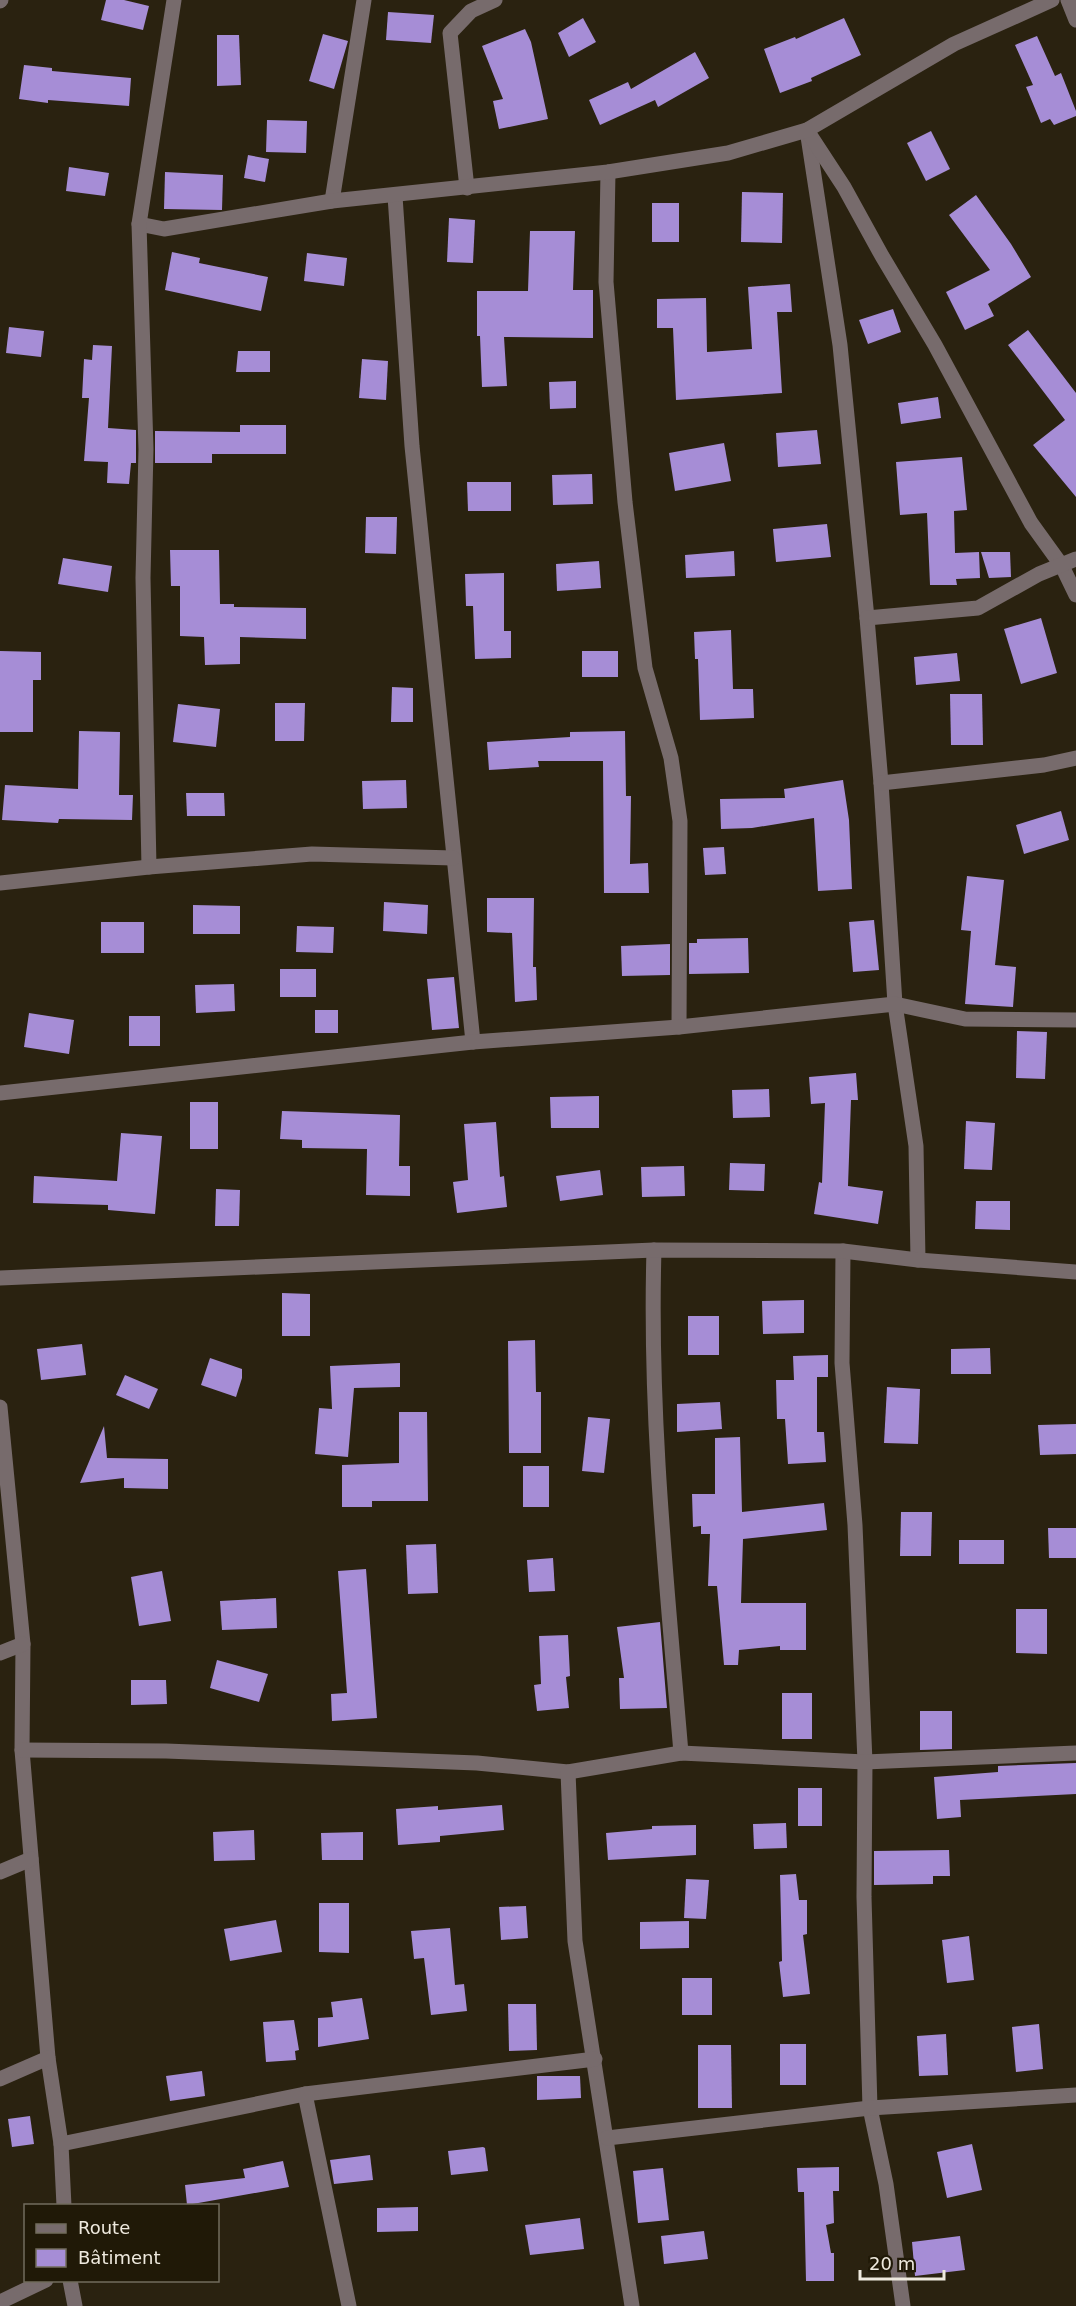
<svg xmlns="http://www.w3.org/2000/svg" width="1076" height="2306" font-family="'DejaVu Sans',sans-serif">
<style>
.building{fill:#a68dd6}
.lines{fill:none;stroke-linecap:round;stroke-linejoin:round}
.minor{stroke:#776b6c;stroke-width:15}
</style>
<rect width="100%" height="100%" fill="#2a2210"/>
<g class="building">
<polygon points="106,0 124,0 149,6 143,30 101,20"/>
<polygon points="388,12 434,15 431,43 386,40"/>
<polygon points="583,18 596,42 569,57 558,33"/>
<polygon points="844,18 861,55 811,78 812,81 780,93 764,49 795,37 796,39"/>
<polygon points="525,29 531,42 548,119 499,129 493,101 503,99 482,46"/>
<polygon points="323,34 348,41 334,89 309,81"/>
<polygon points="217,35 239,35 241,85 217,86"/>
<polygon points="1037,36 1055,76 1061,73 1076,111 1076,116 1054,125 1050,119 1041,123 1026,87 1033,85 1015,45"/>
<polygon points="695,52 709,78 658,107 655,100 600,125 589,100 628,82 631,89"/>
<polygon points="24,65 52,68 52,71 131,78 129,106 48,100 48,103 19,99"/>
<polygon points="267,120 307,121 306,153 266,152"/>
<polygon points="931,131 950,169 926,181 907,143"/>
<polygon points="248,155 269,159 265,182 244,178"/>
<polygon points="69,167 109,173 105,196 66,191"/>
<polygon points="165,172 223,175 222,210 164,209"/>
<polygon points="742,192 783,193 782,243 741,242"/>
<polygon points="976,195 1011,244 1031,277 988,304 994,316 965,330 946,292 990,270 949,215"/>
<rect x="652" y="203" width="27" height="39"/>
<polygon points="449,218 475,220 473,263 447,262"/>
<polygon points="530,231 575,231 573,290 593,290 593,338 504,337 507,386 482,387 480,336 477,336 477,291 528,291"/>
<polygon points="172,252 200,258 199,263 268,277 261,311 165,290"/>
<polygon points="307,253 347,258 344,286 304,281"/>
<polygon points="790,284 792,312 777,312 782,393 676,400 673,328 657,328 657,299 706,298 707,352 752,349 748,287"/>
<polygon points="893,309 901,332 868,344 859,320"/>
<polygon points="9,327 44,331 41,357 6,353"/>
<polygon points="1028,330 1076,393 1076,497 1033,445 1065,420 1008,345"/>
<polygon points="93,345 112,346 108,428 136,430 136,463 131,463 129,484 107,483 108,462 84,461 89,398 82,398 84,359 92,360"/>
<polygon points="238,351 270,351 270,372 236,372"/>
<polygon points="362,359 388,361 386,400 359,398"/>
<polygon points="576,381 576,408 550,409 549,382"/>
<polygon points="938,397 941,418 901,424 898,403"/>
<polygon points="240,425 286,425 286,454 212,454 212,463 155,463 155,431 240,432"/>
<polygon points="817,430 821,464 778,467 776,433"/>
<polygon points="724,443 731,481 675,491 669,453"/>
<polygon points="962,457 967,510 954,511 955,553 979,552 980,578 956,579 957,585 930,585 927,513 900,515 896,462"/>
<polygon points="592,474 593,504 553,505 552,475"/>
<polygon points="467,482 511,482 511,511 468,511"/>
<polygon points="366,517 397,517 396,554 365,553"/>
<polygon points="827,524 831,557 776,562 773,529"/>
<polygon points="170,550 219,550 220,604 234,604 234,607 306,608 306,639 240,637 240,664 205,665 204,637 180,636 180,586 171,586"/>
<polygon points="734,551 735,576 686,578 685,555"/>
<polygon points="981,552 1010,552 1011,577 989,578"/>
<polygon points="63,558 112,566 108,592 58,584"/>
<polygon points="599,561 601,588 557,591 556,564"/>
<polygon points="504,573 504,631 511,631 511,658 475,659 473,606 466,606 465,574"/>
<polygon points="1041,618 1057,673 1021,684 1004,629"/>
<polygon points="731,630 733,689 753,689 754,718 700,720 698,659 695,659 694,632"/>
<polygon points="0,651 41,652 41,680 33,680 33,732 0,732"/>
<rect x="582" y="651" width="36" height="26"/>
<polygon points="957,653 960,681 916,685 914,657"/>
<polygon points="392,687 413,688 413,722 391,722"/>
<polygon points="950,694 982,694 983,745 951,745"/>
<polygon points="275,703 305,703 304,741 275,741"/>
<polygon points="178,704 220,709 216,747 173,742"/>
<polygon points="79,731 120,732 119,795 133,795 132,820 59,819 58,823 2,820 5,785 78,789"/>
<polygon points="625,731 626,796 631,796 630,864 648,863 649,893 604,893 603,761 538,761 539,767 489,770 487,742 570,737 570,732"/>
<polygon points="406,780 407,808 363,809 362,781"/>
<polygon points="843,780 849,820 852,889 818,891 814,818 752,828 721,829 720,799 785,798 784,789"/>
<polygon points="186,793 224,793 225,816 187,816"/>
<polygon points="1061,811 1069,840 1024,854 1016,825"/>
<polygon points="724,847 726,874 705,875 703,848"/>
<polygon points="967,876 1004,880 995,965 1016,967 1013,1007 965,1004 971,931 961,930"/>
<polygon points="487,898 534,898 533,967 536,967 537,1000 515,1002 512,933 487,932"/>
<polygon points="384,902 428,905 427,934 383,931"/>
<polygon points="193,905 240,906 240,934 193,934"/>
<polygon points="874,920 879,970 853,972 849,922"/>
<rect x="101" y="922" width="43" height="31"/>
<polygon points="297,926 334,927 333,953 296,952"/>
<polygon points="748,938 749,973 689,974 689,943 697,943 697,939"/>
<polygon points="670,944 670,975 622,976 621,946"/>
<rect x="280" y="969" width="36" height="28"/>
<polygon points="454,977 459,1028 432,1030 427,979"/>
<polygon points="234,984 235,1011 196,1013 195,985"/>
<rect x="315" y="1010" width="23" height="23"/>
<polygon points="29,1013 74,1020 69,1054 24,1047"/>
<rect x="129" y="1016" width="31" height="30"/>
<polygon points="1017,1031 1047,1032 1045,1079 1016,1078"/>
<polygon points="856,1073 858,1100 851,1100 848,1186 883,1191 878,1224 814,1214 819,1182 822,1183 825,1103 811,1104 809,1077"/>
<polygon points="769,1089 770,1117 733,1118 732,1090"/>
<polygon points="599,1096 599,1128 551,1128 550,1097"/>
<rect x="190" y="1102" width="28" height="47"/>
<polygon points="282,1111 400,1115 399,1166 410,1166 410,1196 366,1195 367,1149 302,1148 302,1140 280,1139"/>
<polygon points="966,1121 995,1123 992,1170 964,1169"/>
<polygon points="496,1122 500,1177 504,1176 507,1207 457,1213 453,1182 468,1180 464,1124"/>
<polygon points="121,1133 162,1136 155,1214 108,1210 108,1205 33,1203 34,1176 117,1181"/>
<polygon points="730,1163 765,1164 764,1191 729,1190"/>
<polygon points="684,1166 685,1196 642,1197 641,1167"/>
<polygon points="600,1170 603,1195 560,1201 556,1176"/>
<polygon points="216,1189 240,1190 239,1226 215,1226"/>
<polygon points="976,1201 1010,1201 1010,1230 975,1229"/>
<polygon points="282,1293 310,1294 310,1336 282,1336"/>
<polygon points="804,1300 804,1333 763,1334 762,1301"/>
<rect x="688" y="1316" width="31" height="39"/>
<polygon points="535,1340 536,1392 541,1392 541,1453 509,1453 508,1341"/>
<polygon points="82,1344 86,1375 41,1380 37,1349"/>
<polygon points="990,1348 991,1374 951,1374 951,1349"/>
<polygon points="828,1355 828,1377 817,1377 817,1432 824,1432 826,1462 788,1464 785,1419 777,1419 776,1380 794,1380 793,1356"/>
<polygon points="210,1358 242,1369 242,1378 236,1397 201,1385"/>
<polygon points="400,1363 400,1387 354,1388 348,1457 315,1454 319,1408 332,1409 330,1366"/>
<polygon points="125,1375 158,1389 149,1409 116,1395"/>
<polygon points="887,1387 920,1389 918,1444 884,1443"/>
<polygon points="720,1402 722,1429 677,1432 677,1404"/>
<polygon points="399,1412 427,1412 428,1501 372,1501 372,1507 342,1507 342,1465 399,1463"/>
<polygon points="588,1417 610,1419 604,1473 582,1471"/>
<polygon points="1076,1424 1076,1454 1040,1455 1038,1425"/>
<polygon points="104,1426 107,1458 168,1459 168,1489 124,1488 124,1478 80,1483"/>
<polygon points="740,1437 742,1512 824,1503 827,1530 743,1539 741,1603 806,1603 806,1650 780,1650 780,1646 739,1650 738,1665 724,1665 717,1586 708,1586 710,1534 701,1534 701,1526 693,1527 692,1494 715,1494 715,1438"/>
<rect x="523" y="1466" width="26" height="41"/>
<polygon points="901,1512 932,1512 931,1556 900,1556"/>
<polygon points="1048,1528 1076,1528 1076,1558 1049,1558"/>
<rect x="959" y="1540" width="45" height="24"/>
<polygon points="436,1544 438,1593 408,1594 406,1545"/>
<polygon points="553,1558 555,1591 529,1592 527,1560"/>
<polygon points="366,1569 377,1718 332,1721 331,1694 347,1693 338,1571"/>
<polygon points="162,1571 171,1621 139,1626 131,1577"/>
<polygon points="276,1598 277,1628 222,1630 220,1601"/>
<polygon points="1016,1609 1047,1609 1047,1654 1016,1653"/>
<polygon points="660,1622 667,1708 620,1709 619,1678 624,1678 617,1627"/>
<polygon points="568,1635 570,1676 566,1677 569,1708 537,1711 534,1685 541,1684 539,1636"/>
<polygon points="217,1660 268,1674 259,1702 210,1688"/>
<polygon points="131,1680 166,1680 167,1704 131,1705"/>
<rect x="782" y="1693" width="30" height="46"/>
<polygon points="920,1711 952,1711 952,1749 920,1750"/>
<polygon points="1076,1763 1076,1794 960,1800 961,1817 937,1819 934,1777 998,1772 998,1766"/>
<rect x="798" y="1788" width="24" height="38"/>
<polygon points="502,1805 504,1830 440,1836 440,1842 398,1845 396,1809 438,1806 438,1810"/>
<polygon points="786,1823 787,1848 754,1849 753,1824"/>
<polygon points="696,1825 696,1855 608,1860 606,1833 652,1829 652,1826"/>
<polygon points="254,1830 255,1860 214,1861 213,1832"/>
<polygon points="363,1832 363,1860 322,1860 321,1833"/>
<polygon points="949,1850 950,1876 933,1876 933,1884 874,1885 874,1851"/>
<polygon points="796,1874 799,1900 807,1900 807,1934 803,1935 810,1994 783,1997 779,1962 782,1961 780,1875"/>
<polygon points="686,1879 709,1880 706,1919 684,1918"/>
<polygon points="319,1903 349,1903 349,1953 319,1952"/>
<polygon points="526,1906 528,1938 501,1940 499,1907"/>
<polygon points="276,1920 282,1952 230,1961 224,1929"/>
<polygon points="689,1921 689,1948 640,1949 640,1922"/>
<polygon points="450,1928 455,1985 464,1984 467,2011 431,2015 424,1958 414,1959 411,1931"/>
<polygon points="969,1936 974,1980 947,1983 942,1940"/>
<rect x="682" y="1978" width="30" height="37"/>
<polygon points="362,1998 369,2039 318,2047 318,2018 333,2017 331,2002"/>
<polygon points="508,2004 536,2004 537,2050 509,2051"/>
<polygon points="294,2020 299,2050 295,2051 296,2060 266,2062 263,2022"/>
<polygon points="1039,2024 1043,2069 1016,2072 1012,2027"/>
<polygon points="946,2034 948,2075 919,2076 917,2036"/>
<rect x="780" y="2044" width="26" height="41"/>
<polygon points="698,2045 731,2045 732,2108 698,2108"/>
<polygon points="202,2071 205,2096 170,2101 166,2076"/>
<polygon points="537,2076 580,2076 581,2098 537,2100"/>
<polygon points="30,2116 34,2144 12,2147 8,2119"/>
<polygon points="972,2144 982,2190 947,2198 937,2152"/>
<polygon points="483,2147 485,2148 488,2171 451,2175 448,2151"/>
<polygon points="370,2155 373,2180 334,2184 330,2160"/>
<polygon points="283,2161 289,2187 187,2205 185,2185 245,2178 243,2169"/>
<polygon points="839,2167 839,2191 833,2191 834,2223 826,2225 831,2253 834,2253 834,2281 806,2281 804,2192 798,2192 797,2168"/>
<polygon points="663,2168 669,2220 638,2223 633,2171"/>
<polygon points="418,2207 418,2231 377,2232 377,2208"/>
<polygon points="580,2218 584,2249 530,2255 525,2225"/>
<polygon points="704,2231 708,2259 664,2264 661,2236"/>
<polygon points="960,2236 965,2270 915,2276 912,2242"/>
</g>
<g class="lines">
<g class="minor">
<polyline points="1068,0 1076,20"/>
<polyline points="0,1 1,0"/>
<polyline points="807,130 840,345 867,618 881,783 895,1004 916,1146 918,1260"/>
<polyline points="810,135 844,187 882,256 935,345 1031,523 1062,566 1076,595"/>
<polyline points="608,172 606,282 625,502 645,668 671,758 680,821 679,1027"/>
<polyline points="467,188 450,33 471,11 495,0"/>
<polyline points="395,196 412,446 473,1042"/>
<polyline points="332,201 364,0"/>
<polyline points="139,224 164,229 332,201 608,172 728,153 807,130 954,44 1052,0"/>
<polyline points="867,618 978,608 1039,574 1076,559"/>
<polyline points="881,783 1044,765 1076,758"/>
<polyline points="149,867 143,578 146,449 139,224 174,0"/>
<polyline points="0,883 149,867 312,854 453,858"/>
<polyline points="0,1093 473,1042 679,1027 895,1004 965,1019 1076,1020"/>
<path d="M 654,1250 C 649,1418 667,1586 681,1753"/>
<polyline points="843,1251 842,1363 855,1525 865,1762 864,1897 870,2108 886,2184 903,2306"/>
<polyline points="0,1278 654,1250 843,1251 918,1260 1076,1272"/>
<polyline points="0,1407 23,1644 22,1750 48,2058 61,2144 64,2206"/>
<polyline points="0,1653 23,1644"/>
<polyline points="22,1750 166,1751 477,1763 568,1772 681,1753 865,1762 1076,1753"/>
<polyline points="568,1772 575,1941 632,2306"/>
<polyline points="0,1872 31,1859"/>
<polyline points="0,2079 48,2058"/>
<polyline points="305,2094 349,2306"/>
<polyline points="607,2138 870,2108 1076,2095"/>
<polyline points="61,2144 305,2094 595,2059"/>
<polyline points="70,2280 75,2306"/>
<polyline points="0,2302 46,2280"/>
</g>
</g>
<rect x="24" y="2204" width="195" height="78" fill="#201907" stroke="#726c5d" stroke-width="1.5"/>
<rect x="36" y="2224" width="30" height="9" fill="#776b6c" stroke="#726c5d" stroke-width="1.5"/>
<text x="78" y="2234" font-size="18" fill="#eee9de">Route</text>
<rect x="36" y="2249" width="30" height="18" fill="#a68dd6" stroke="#726c5d" stroke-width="1.5"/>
<text x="78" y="2264" font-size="18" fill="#eee9de">Bâtiment</text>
<path d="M860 2270v9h84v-9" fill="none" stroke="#eee9de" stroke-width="3"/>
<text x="869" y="2270" font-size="18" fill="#eee9de" stroke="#201907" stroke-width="4.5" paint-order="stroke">20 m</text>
</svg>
